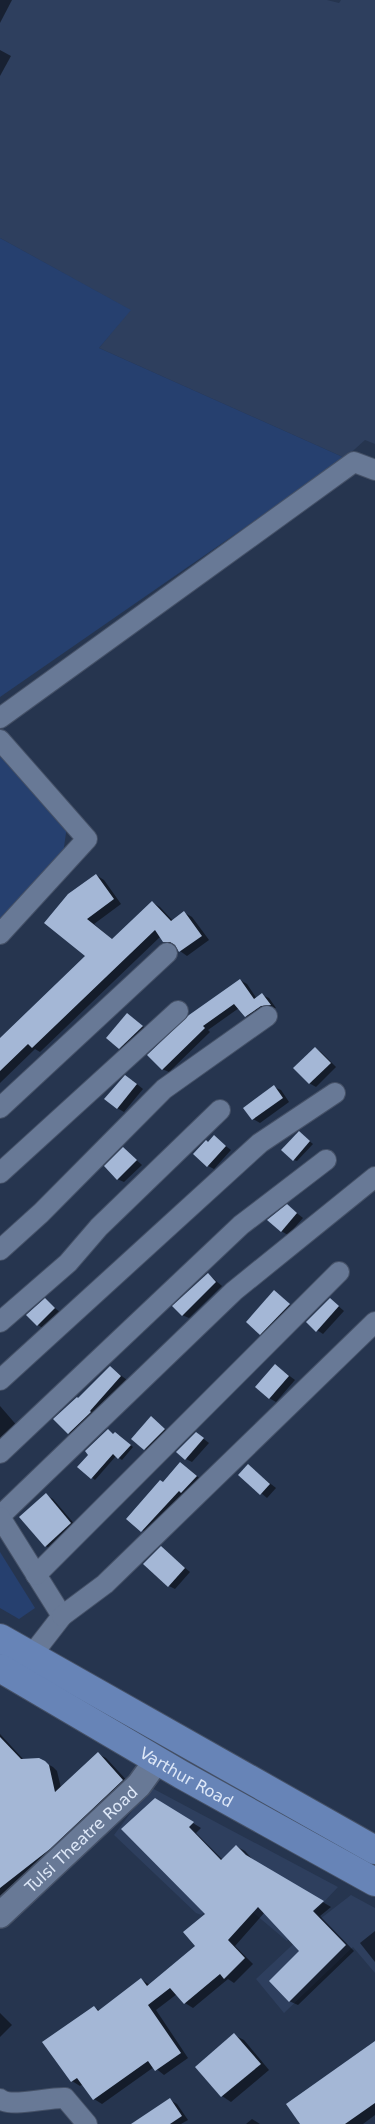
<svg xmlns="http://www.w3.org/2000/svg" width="375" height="2124" font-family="'DejaVu Sans',sans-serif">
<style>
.built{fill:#2e3f5e}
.green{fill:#26406f}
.shadow{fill:#0007}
.building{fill:#a4b7d6}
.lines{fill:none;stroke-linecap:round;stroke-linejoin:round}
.minor-casing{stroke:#455167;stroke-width:22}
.tertiary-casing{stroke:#455167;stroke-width:28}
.primary-casing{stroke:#455167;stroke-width:30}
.minor{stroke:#687996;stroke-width:20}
.tertiary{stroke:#687996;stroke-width:25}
.primary{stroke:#6784b7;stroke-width:28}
.labels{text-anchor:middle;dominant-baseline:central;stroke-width:5;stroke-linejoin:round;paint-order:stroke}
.street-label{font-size:16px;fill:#dee8f8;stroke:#26354f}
</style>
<rect width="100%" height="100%" fill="#26354f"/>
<g class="built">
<polygon points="0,0 327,0 339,3 341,0 375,0 375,444 365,440 345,458 99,348 130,310 0,238"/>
<polygon points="150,1787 338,1887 287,1941 230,1893 201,1915 196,1913 114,1835"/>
<polygon points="351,1895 375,1908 375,1973 353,1947 284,2013 256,1979 320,1919"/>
</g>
<g class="green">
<polygon points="0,238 131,310 99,348 345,458 0,697"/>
<polygon points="0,747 67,826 63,854 0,924"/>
<polygon points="0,1552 35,1608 19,1619 0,1608"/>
</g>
<g class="shadow">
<polygon points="0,0 12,0 0,23"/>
<polygon points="0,50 11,56 0,76"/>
<polygon points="96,875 104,880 121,904 94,924 113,940 152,902 160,907 173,921 185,913 192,917 209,940 187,956 180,951 177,945 173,946 164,941 161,936 40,1052 35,1049 0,1083 0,1039 87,956 46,923"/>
<polygon points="240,980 247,984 257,999 262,995 269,998 276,1008 268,1009 252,1020 246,1016 239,1008 208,1030 210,1032 169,1072 162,1069"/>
<polygon points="127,1014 149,1031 126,1052 119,1048"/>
<polygon points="315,1048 321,1052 336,1067 316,1087 309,1083"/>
<polygon points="132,1080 143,1089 124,1112 117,1108"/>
<polygon points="274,1087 281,1090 289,1102 260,1123 253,1119 245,1108"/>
<polygon points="302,1135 313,1144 297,1161 294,1160"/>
<polygon points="214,1137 231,1150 214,1169 208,1166 208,1143"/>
<polygon points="124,1149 142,1165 124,1182 117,1179"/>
<polygon points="288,1206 303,1218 288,1235 281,1231"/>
<polygon points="208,1274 222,1286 189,1318 182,1315"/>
<polygon points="274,1292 295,1309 267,1337 260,1334"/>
<polygon points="45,1300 61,1313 44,1329 38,1325"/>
<polygon points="336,1304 344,1311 323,1334 317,1330"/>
<polygon points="275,1365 295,1380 276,1402 269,1398"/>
<polygon points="110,1367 127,1380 75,1437 69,1433 78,1399"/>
<polygon points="0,1406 19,1428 0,1444"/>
<polygon points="151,1418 171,1434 151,1453 145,1449"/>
<polygon points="196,1433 209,1443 192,1462 186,1459"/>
<polygon points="114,1435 119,1435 133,1447 122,1460 116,1456 95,1480 79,1467"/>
<polygon points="248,1466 276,1488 267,1498 240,1475"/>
<polygon points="187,1468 203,1481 149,1535 128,1519 164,1483"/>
<polygon points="46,1495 53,1499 77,1527 52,1550 46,1546 21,1517"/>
<polygon points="161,1548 190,1572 175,1589 169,1586"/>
<polygon points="0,1734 24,1760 44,1762 53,1767 57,1771 61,1788 98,1754 106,1758 131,1785 0,1900"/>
<polygon points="164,1805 201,1828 196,1833 223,1860 236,1846 245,1851 254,1861 331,1907 320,1916 354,1951 298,2005 289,2001 301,1951 265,1912 235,1946 253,1964 234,1983 228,1979 193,2008 185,2003 177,1994 156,2010 188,2058 164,2075 154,2067 102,2104 94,2099 83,2084 80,2086 72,2081 94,2007 100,2011 142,1980 150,1985 197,1946 207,1914"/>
<polygon points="375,1931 375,1962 360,1943"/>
<polygon points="0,2013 12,2025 0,2037"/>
<polygon points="234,2035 244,2040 269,2070 231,2102 222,2096"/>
<polygon points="375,2042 375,2115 363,2124 302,2124"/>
<polygon points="170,2100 177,2104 188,2120 181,2124 133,2124"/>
<polygon points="252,2119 260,2124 246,2124"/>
</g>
<g class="building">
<polygon points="96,874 114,899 87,919 112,939 152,901 171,921 184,911 202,936 179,952 175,945 170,942 163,942 155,930 32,1048 28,1044 0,1071 0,1038 85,956 44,923 68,894"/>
<polygon points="240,979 254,999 262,993 271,1005 261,1006 245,1017 234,1004 203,1026 205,1028 162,1070 147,1055 189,1015"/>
<polygon points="127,1013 143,1026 119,1049 106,1038"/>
<polygon points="315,1047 331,1063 309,1084 293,1068"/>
<polygon points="125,1075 137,1084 117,1109 104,1099"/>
<polygon points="274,1085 283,1098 252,1120 243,1108"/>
<polygon points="299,1131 310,1141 293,1161 281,1150"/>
<polygon points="214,1135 226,1146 207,1167 193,1154 206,1140 208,1142"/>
<polygon points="123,1147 137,1160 117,1180 104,1166"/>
<polygon points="287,1204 297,1213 281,1232 267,1220"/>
<polygon points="208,1273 216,1282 182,1316 172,1306"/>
<polygon points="274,1290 290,1304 260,1335 246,1322"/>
<polygon points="45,1298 55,1308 37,1326 26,1315"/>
<polygon points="330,1298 339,1306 316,1332 306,1322"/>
<polygon points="275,1364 289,1376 269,1399 255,1387"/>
<polygon points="110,1366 121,1376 90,1411 91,1412 68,1434 53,1419 77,1397 78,1398"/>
<polygon points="151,1416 165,1429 144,1450 131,1439"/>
<polygon points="108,1429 113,1434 115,1432 131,1445 118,1459 113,1454 91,1479 77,1467 88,1455 85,1451"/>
<polygon points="196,1432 204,1438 185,1460 176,1452"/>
<polygon points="180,1462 197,1476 181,1493 179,1491 141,1532 126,1519 160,1480 163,1482"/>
<polygon points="248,1464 270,1484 260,1495 238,1475"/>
<polygon points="46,1493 71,1523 45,1547 19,1517"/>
<polygon points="161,1546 185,1568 168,1587 143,1564"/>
<polygon points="0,1737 21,1759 39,1758 45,1761 49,1765 55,1792 98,1752 123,1780 50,1849 0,1888"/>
<polygon points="155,1798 194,1822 189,1827 221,1860 236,1845 246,1855 324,1901 313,1911 346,1945 289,2002 269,1981 299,1951 258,1907 228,1940 245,1958 224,1979 220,1974 184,2004 170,1988 148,2005 181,2053 155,2071 148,2061 93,2100 77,2078 71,2082 42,2042 94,2006 98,2011 141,1978 147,1986 195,1946 183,1932 205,1914 121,1829"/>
<polygon points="234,2033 261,2064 221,2097 195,2067"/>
<polygon points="375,2041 375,2103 345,2124 300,2124 286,2104"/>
<polygon points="170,2098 182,2116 170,2124 131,2124"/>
</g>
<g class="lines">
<defs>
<g id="minor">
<polyline points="0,718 354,462 375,470"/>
<polyline points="0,740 87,839 0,934"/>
<polyline points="0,1108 167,953"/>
<polyline points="0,1173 178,1011"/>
<polyline points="0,1250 41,1213 164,1089 267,1016"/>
<polyline points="0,1322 68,1263 99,1227 220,1110"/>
<polyline points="0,1380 260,1143 335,1093"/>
<polyline points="0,1453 241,1225 326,1160"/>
<polyline points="0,1516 234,1291 375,1177"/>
<polyline points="0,1517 62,1616 31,1656"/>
<polyline points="36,1575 339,1272"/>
<polyline points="62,1616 105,1584 375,1322"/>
<path d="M 0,2099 C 11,2108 48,2097 65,2098 L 87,2124"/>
</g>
<g id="tertiary">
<path id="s1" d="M 0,1915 L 139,1785 L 157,1760"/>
</g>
<g id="primary">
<polyline points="0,1638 375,1850"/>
<path id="s2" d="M 0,1668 L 182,1775 L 375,1882"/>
</g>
</defs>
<use href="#minor" class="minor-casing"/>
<use href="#tertiary" class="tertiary-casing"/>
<use href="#primary" class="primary-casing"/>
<use href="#minor" class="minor"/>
<use href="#tertiary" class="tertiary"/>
<use href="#primary" class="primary"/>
</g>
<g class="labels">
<g class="street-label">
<text stroke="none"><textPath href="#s2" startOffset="216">Varthur Road</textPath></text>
<text stroke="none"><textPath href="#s1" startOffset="111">Tulsi Theatre Road</textPath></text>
</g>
</g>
</svg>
